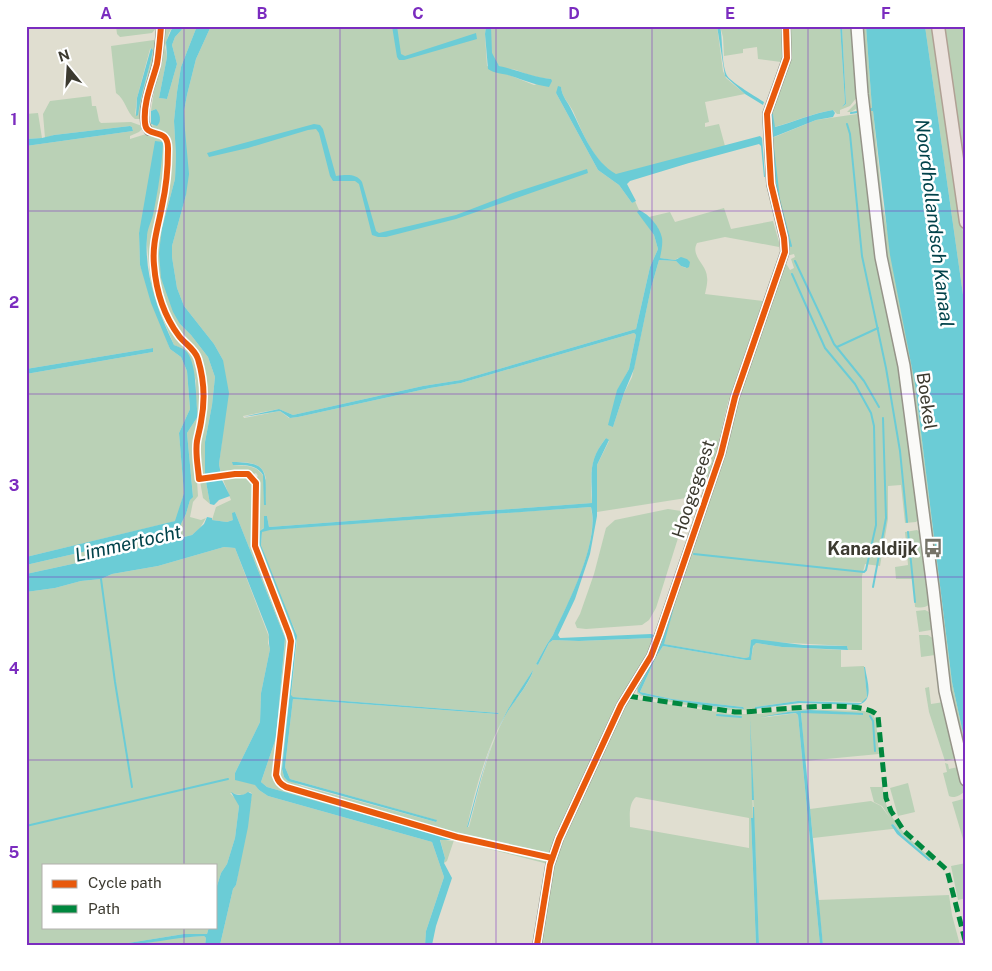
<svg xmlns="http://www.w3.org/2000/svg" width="992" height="971" font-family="'Public Sans',sans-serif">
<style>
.green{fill:#bad1b6;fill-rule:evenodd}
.water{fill:#6bccd6}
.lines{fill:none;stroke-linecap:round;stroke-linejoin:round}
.stream{stroke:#6bccd6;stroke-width:2}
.street-casing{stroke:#969489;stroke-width:10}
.secondary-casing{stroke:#969489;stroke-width:14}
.primary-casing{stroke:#b0a094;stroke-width:15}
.street{stroke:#fafaf8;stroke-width:8}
.secondary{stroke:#fafaf8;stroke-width:11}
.primary{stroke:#ebe2dd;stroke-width:12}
.quiet{stroke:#00873e;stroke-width:5;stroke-dasharray:10 5;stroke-linecap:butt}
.cycleway-casing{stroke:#fff;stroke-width:9}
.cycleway{stroke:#e8590c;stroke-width:6}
.grid{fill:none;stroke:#7b2cbf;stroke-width:1;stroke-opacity:0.55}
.labels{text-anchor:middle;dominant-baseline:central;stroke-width:5;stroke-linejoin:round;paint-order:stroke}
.street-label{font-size:18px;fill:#3c3a30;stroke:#fff}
.poi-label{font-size:18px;font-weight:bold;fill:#3c3a30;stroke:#fff;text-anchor:end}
.water-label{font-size:19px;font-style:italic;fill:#01424a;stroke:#fff}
.neatline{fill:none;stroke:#7b2cbf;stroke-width:2}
.grid-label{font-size:16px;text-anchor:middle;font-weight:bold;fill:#7b2cbf}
</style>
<rect width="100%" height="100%" fill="#e0ded0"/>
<g class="green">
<polygon points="116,26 158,26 152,33 120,37 117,34"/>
<polygon points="164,26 173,26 169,33 165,47 167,57 159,98 167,99 177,64 172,45 175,37 185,26 197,26 181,67 177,92 174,121 176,156 175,179 162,228 180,324 191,335 208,357 215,377 212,405 205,442 205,476 210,504 203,498 200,481 197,481 198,496 193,502 190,517 201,520 206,518 200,528 192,535 86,561 26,574 26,565 178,530 186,514 190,500 193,496 187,433 198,416 196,401 196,381 185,350 174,345 152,293 144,216 139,233 140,265 170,349 181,357 187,371 190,409 179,433 184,493 176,521 26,557 26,374 153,352 153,348 26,369 26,146 133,131 132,127 130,126 54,135 45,138 43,114 50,101 91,96 92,106 96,106 99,121 101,123 131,122 142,126 143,128 139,132 130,136 130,139 146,134 156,135 156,131 151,130 148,126 151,124 153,126 156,109 151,111"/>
<path d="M 211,26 L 486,26 L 485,34 L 487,66 L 534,85 L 551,79 C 538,78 528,75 516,70 C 511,69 505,69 501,67 C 488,61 491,37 491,26 L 717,26 L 723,71 L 726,78 L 745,94 L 705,102 L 709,122 L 705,123 L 705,127 L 719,124 L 725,146 L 616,175 C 594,162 583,134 573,111 C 568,102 562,97 561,87 L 556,93 L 598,170 L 619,185 L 632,203 L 635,201 L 639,210 L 638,211 L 654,235 L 658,249 L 650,267 L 636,329 L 461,380 L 423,386 L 293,415 L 279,409 L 243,416 L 244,418 L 280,411 L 289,418 L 298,417 L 430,388 L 461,383 L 634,333 L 636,335 L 629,369 L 617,391 L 613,427 L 624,393 L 632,377 L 651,288 L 659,260 L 676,261 L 681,266 L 686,268 L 687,259 L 678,258 L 675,260 L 659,258 L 658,228 L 649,217 L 670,212 L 675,222 L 724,208 L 731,229 L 773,221 L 779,242 L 779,247 L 725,237 L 697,243 C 690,256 707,265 707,277 C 708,282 706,289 705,294 L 763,301 L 728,402 L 714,462 L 699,496 L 597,512 L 597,465 L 609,441 L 606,438 C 589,459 590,477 592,503 L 269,527 L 267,516 L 264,517 L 264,528 L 262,529 L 259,543 L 277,589 L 261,545 L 262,532 L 264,530 L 591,507 C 599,545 569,601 553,635 L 547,644 L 536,664 L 538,665 L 549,643 L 553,640 L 579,641 L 652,638 L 654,635 L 654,637 L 639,675 L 548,864 L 454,840 L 447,861 L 444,863 L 445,858 L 440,839 L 452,841 L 453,840 L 267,787 L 261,782 L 276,738 L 285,638 L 235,512 L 233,520 L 227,522 L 212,520 L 216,507 L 231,500 L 222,477 C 233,475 243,472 252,481 L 258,476 L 256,473 L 252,475 L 242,471 L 221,474 L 219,464 L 222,440 L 223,360 L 214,344 L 184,306 L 177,288 L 172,257 L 172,246 L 186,195 L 184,111 L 187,95 L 196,59 ZM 233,462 C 248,462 264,462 266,480 C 257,465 250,466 233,465 ZM 283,603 L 295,630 L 297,640 L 291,696 L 293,697 L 499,713 L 498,714 L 293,699 L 285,767 L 290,779 L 436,820 L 436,822 L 302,786 L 284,777 L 282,769 L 295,642 L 294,633 ZM 533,670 C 531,683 512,703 505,716 C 487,750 479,790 469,827 L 467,827 C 475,789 487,747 506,713 C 514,698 524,685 533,670 Z"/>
<polygon points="720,26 782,26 785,49 784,61 781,62 758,59 757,47 743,49 743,53 724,56 723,37"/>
<path d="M 788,26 L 840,26 L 845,103 L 842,107 L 846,104 L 842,26 L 854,26 L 857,97 L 850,106 L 840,110 L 840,114 L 837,114 L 833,110 C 812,113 794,122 774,127 L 773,114 L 772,138 L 816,120 L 857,114 L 856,109 L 851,112 L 847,112 L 857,102 L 859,102 L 898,350 L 920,518 L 916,522 L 905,523 L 901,485 L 888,486 L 888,519 L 880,566 L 865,564 L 862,576 L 862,650 L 848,650 L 847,646 L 751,641 L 749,657 L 745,658 L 663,644 L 676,600 L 661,644 L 638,692 L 642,695 L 701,705 L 743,709 L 743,707 L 672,699 L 640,692 L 656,657 L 663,646 L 746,660 L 751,659 L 754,643 L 756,643 L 782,647 L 841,650 L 841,667 L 864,666 L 867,697 L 863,702 L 798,701 L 755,707 L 755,709 C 718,714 677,703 641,696 L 637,693 L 637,686 L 657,648 L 733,409 L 784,260 L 790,270 L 794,268 L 791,259 L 795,257 L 794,254 L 790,255 L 773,177 L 769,111 L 782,81 Z"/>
<polygon points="861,26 866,26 872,108 870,108 870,111 873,110 882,200 915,384 952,682 966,747 966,770 958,739 882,243"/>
<polygon points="925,26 934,26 966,253 966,316"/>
<polygon points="941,26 965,26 966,202"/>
<path d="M 154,40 L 157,47 L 142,119 L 135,119 C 126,112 126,100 116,93 L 111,46 ZM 151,48 L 153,50 L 147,77 L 135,116 L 137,98 L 150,49 Z"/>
<polygon points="38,113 42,138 26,139 26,114"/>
<polygon points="668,509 681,511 684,519 656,608 649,620 642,625 586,629 577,628 575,623 580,614 594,574 606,528 615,520"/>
<path d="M 917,530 L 922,534 L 930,604 C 925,608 921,608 915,607 L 913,579 L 896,579 L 895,567 L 908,565 L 905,532 Z"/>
<polygon points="224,547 235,548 269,637 268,643 270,649 261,693 260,722 235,773 235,779 255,784 259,790 268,796 432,842 444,877 426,931 425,945 220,945 233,889 236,885 252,794 250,792 242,795 230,793 236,799 239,806 235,838 227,864 221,873 216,889 216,865 44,865 44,927 209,927 207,934 184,934 116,945 26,945 26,592 55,588 81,581 101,579 112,574 158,566"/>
<polygon points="925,610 931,613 933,628 931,630 919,632 916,611"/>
<polygon points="919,635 928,635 934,639 936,651 935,655 921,657"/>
<polygon points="929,687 931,704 944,702 956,758 946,761 945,761 929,712 925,688"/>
<path d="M 635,699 L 730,714 L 758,714 L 798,709 L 864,711 L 872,714 L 876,720 L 879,754 L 805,761 L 801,712 L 863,715 L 863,714 L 810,710 L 788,712 L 761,718 L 797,713 L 798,715 L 820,945 L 759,945 L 750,717 L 753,818 L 751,819 L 756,945 L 540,945 L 554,863 L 586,788 L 625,704 L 629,700 ZM 636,797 L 749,818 L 749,848 L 630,827 C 630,817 628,804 636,797 Z"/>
<path d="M 945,763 L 948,764 L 949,769 L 958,767 L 965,791 C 961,795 954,799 949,796 L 943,773 L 947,772 Z"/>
<polygon points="908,783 915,812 898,816 890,788"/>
<path d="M 870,787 L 883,787 C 884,819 910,839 932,859 L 931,860 L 902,835 L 893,824 L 892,825 L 894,829 L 892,829 L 813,838 L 810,809 L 871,801 L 881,806 L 890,818 L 882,806 L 874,802 Z"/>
<polygon points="963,799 966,801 966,849 952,802"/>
<polygon points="966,863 966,898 958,900 951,866"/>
<polygon points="949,895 952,915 960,945 823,945 818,900"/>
<polygon points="204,936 206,938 205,945 131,945 181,937"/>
</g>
<g class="water">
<polygon points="173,26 185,26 175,37 172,45 177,64 167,99 159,98 167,57 166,42"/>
<polygon points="197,26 211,26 196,59 187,95 184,111 185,130 189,174 186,195 172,246 172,257 177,288 184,306 214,344 223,360 229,393 219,464 222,480 230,496 219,500 214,505 210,504 205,476 205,442 212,405 215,377 208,357 191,335 180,324 173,312 161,278 159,253 162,228 175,179 176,156 174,121 177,92 181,67"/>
<polygon points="392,26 397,26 401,54 405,56 476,33 477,39 404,60 399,60 397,57"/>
<path d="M 486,26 L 491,26 L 492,53 L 499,66 C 517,70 533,77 551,79 L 552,81 L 549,87 C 535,85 524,80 511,76 C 503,73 495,74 488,69 L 485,34 Z"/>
<path d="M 717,26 L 720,26 C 723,39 721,67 728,77 C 733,83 756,97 764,102 L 763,105 L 745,94 L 725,76 Z"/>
<polygon points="840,26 842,26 846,104 842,107 845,103"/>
<polygon points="866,26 925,26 966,316 966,747 952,682 915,384 890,255 873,111 870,111 869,108 872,108"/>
<path d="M 151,48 L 153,50 C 149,72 141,93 138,115 L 136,116 L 137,98 Z"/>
<path d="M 558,86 L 561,87 C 562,97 568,102 572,111 C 583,133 594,162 616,174 L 760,136 L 762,138 L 765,177 L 764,177 L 761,146 L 759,144 L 689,163 L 630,181 L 627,184 L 636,201 L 632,203 L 619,185 L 598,170 L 556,93 Z"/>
<path d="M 156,109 C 160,114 162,121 157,126 L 151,124 L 151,111 Z"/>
<path d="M 833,110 L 835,113 L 833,117 L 816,120 L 771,138 L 772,114 L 773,114 L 775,127 C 794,122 813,113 833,110 Z"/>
<path d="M 314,124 L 320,125 L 323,129 L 336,176 C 346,175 356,173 362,182 L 376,231 L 379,233 L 456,215 L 513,193 L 587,169 L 588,173 L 456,219 L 386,237 L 378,237 L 372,235 L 359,184 L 355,181 L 333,181 L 330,176 L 319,133 L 316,129 L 308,130 L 248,148 L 209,157 L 207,153 Z"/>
<polygon points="130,126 132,127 133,131 26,146 26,139 42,138 54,135"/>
<path d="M 155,141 L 163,142 C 162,166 158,191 153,215 C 151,222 147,230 147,237 C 144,275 158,311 174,345 C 177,346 182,348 185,350 C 198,362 195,399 198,416 L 187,433 L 193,497 L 190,500 L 186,514 L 178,530 L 26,565 L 26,557 L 175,521 L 184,493 L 179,433 L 190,409 L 187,371 L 181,357 L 170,349 L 151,303 L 140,265 L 139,233 Z"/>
<path d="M 639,210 C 649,214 660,227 662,238 C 663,244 661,252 660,258 L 675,260 L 681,257 L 687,259 L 690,262 L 689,267 L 687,268 L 681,266 L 676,261 L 659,260 L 651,288 L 634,369 L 624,393 L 613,427 L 608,425 L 617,390 L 629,369 L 636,335 L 634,333 L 461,383 L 430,388 L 298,417 L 290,418 L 280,411 L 243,417 L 279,409 L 293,415 L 423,386 L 461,380 L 636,329 L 650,267 L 658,249 L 654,235 L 637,212 Z"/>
<polygon points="153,348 153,352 26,374 26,369"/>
<path d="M 606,438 L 609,440 L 597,465 L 597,516 L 590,554 L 575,599 L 558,635 L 560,638 L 651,634 L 654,635 L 652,638 L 579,641 L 553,640 L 549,643 L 538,665 L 536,664 L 547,644 L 553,635 C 568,603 600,542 591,507 L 270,530 L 262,532 L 261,545 L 297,636 L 291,695 L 293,697 L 499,713 L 498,714 L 293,699 L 285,767 L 290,779 L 437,820 L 436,822 L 288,781 L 284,777 L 282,769 L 295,642 L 294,633 L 259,543 L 260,531 L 264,528 L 264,516 L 267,516 L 269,527 L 592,503 C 592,475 587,462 606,438 Z"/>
<path d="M 232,462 C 271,462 265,473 266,505 L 264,505 L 263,475 C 256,464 244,465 233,465 Z"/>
<path d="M 235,512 L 285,638 L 276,738 L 261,782 L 267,787 L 454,840 L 440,840 L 445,858 L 444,863 L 452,878 L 436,926 L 432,945 L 425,945 L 426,931 L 444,877 L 432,842 L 268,796 L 259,790 L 255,785 L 235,780 L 235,773 L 260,722 L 261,693 L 270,649 C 268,643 270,638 268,632 L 235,548 L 224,547 L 158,566 L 112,574 L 101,579 L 81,581 L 55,588 L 26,592 L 26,574 L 86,561 L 192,535 L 204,524 L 207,517 L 212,518 L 212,520 L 227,522 L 233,520 L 232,513 Z"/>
<polygon points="676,600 664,644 745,658 749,657 751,640 754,639 803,645 847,646 848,650 782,647 756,643 753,646 751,660 746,660 663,646 656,657 640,692 672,699 743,707 744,709 701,705 642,695 638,692 638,689 661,644"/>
<path d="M 864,667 L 865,667 C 867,681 875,701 858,705 L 800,703 L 755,709 L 755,707 L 798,701 L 861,703 L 867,697 Z"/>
<path d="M 533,670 C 532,679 515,701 508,711 C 487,744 479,790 468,827 L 467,827 C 478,788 487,748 506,713 C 514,698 524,684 533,670 Z"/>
<polygon points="810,710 863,713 863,715 801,713 823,945 820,945 798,715 796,713 760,717 788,712"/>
<polygon points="750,717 754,800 752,800"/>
<path d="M 231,792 C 237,796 243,796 248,792 L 252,794 L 248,827 L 236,885 L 233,889 L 220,945 L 205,945 L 206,938 L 204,936 C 175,937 146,945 116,945 L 184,934 L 207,934 L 209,927 L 216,927 L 216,889 L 221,873 L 227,864 L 235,838 L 239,806 Z"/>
<polygon points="753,807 754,807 759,945 756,945 751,818 753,818"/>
<polygon points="893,824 902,835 931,860 929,861 897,834 891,825"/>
</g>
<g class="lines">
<g class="stream">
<polyline points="851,113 857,112"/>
<polyline points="847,124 850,134 862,256 886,368 900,451 907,522"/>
<polyline points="773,147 779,199 791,246"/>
<polyline points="795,261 834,344 864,381 879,407"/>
<polyline points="837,347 878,328"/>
<polyline points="908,532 915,602"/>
<polyline points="694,554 864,572 866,570 876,525 874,426 871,413 855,384 825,348 792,274"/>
<polyline points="101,579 115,682 132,787"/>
<polyline points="873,587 886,518 883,418"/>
<polyline points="717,715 741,717"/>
<polyline points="870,716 873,721 875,751"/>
<polyline points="26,826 228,779"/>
</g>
<defs>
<g id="street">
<path d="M 149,131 C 136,117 154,79 157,62 C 159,50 160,38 161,26"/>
<polyline points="537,945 550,865 559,839 621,705 651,656 659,635 721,454 735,397 785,252 784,238 771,184 767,114 787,58 786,26"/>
</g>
<polyline id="secondary" points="857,26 862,94 881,257 904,366 933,588 945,691 966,780"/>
<polyline id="primary" points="938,26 966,222"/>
</defs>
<use href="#street" class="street-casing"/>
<use href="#secondary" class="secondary-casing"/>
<use href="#primary" class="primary-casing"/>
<use href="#street" class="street"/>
<use href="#secondary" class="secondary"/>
<use href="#primary" class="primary"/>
<path class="quiet" d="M 628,696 L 735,712 C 759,713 865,696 878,716 L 886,798 L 891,811 L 904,831 L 947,870 L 966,944"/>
<defs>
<g id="cycleway">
<path d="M 161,26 C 160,39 159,52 157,64 C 152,83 143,102 145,123 C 146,140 169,125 168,150 C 168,168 166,188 162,206 C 158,228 152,243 154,265 C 156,290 164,316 179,336 C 185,344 195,349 198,359 C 204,379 205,402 201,422 C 200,429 198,435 197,441 C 195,453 198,466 199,479 L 235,474 L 248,474 L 256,483 L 255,546 L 289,634 L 291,641 L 276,775 C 278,781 280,784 286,787 L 457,837 L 552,858"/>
<polyline points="537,945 550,865 559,839 621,705 651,656 659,635 721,454 735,397 785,252 784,238 771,184 767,114 787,58 786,26"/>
</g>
</defs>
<use href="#cycleway" class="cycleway-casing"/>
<use href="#cycleway" class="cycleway"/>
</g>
<path class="grid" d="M 184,26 L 184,865M 340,26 L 340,945M 496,26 L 496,945M 652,26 L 652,945M 808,26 L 808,945M 26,211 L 966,211M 26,394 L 966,394M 26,577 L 966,577M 26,760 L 966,760M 184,927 L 184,945"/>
<defs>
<symbol id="bus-bare" viewBox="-9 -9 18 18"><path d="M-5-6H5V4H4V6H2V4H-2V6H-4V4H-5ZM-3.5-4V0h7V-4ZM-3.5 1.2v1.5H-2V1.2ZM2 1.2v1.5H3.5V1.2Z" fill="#757368" stroke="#fff" stroke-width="2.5" paint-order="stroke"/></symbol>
</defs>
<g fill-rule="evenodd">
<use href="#bus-bare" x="919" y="534" width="28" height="28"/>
</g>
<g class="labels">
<g class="street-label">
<text transform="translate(927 401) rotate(82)">Boekel</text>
<text transform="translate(693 489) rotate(-72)">Hoogegeest</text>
</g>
<g class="poi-label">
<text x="918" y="548">Kanaaldijk</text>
</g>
<g class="water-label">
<text transform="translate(935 223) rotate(83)">Noordhollandsch Kanaal</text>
<text transform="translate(128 543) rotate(-13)">Limmertocht</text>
</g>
</g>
<rect width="992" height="971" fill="none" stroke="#ffffff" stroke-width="55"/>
<rect x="42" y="864" width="175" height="65" fill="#ffffff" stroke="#b1b0ac"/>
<rect x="52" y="880" width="25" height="8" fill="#e8590c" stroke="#b1b0ac"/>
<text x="88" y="888" font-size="15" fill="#3c3a30">Cycle path</text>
<rect x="52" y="905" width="25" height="8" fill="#00873e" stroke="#b1b0ac"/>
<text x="88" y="914" font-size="15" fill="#3c3a30">Path</text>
<g transform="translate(68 68) rotate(342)" stroke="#ffffff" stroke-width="4" paint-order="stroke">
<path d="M0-4L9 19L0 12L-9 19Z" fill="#3c3a30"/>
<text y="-8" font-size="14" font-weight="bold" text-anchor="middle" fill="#3c3a30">N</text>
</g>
<rect x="28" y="28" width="936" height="916" class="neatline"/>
<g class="grid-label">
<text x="106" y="19">A</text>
<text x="262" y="19">B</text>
<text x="418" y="19">C</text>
<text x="574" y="19">D</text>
<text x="730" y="19">E</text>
<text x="886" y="19">F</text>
<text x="14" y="125">1</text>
<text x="14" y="308">2</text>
<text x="14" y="491">3</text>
<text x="14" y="674">4</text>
<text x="14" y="858">5</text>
</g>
</svg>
